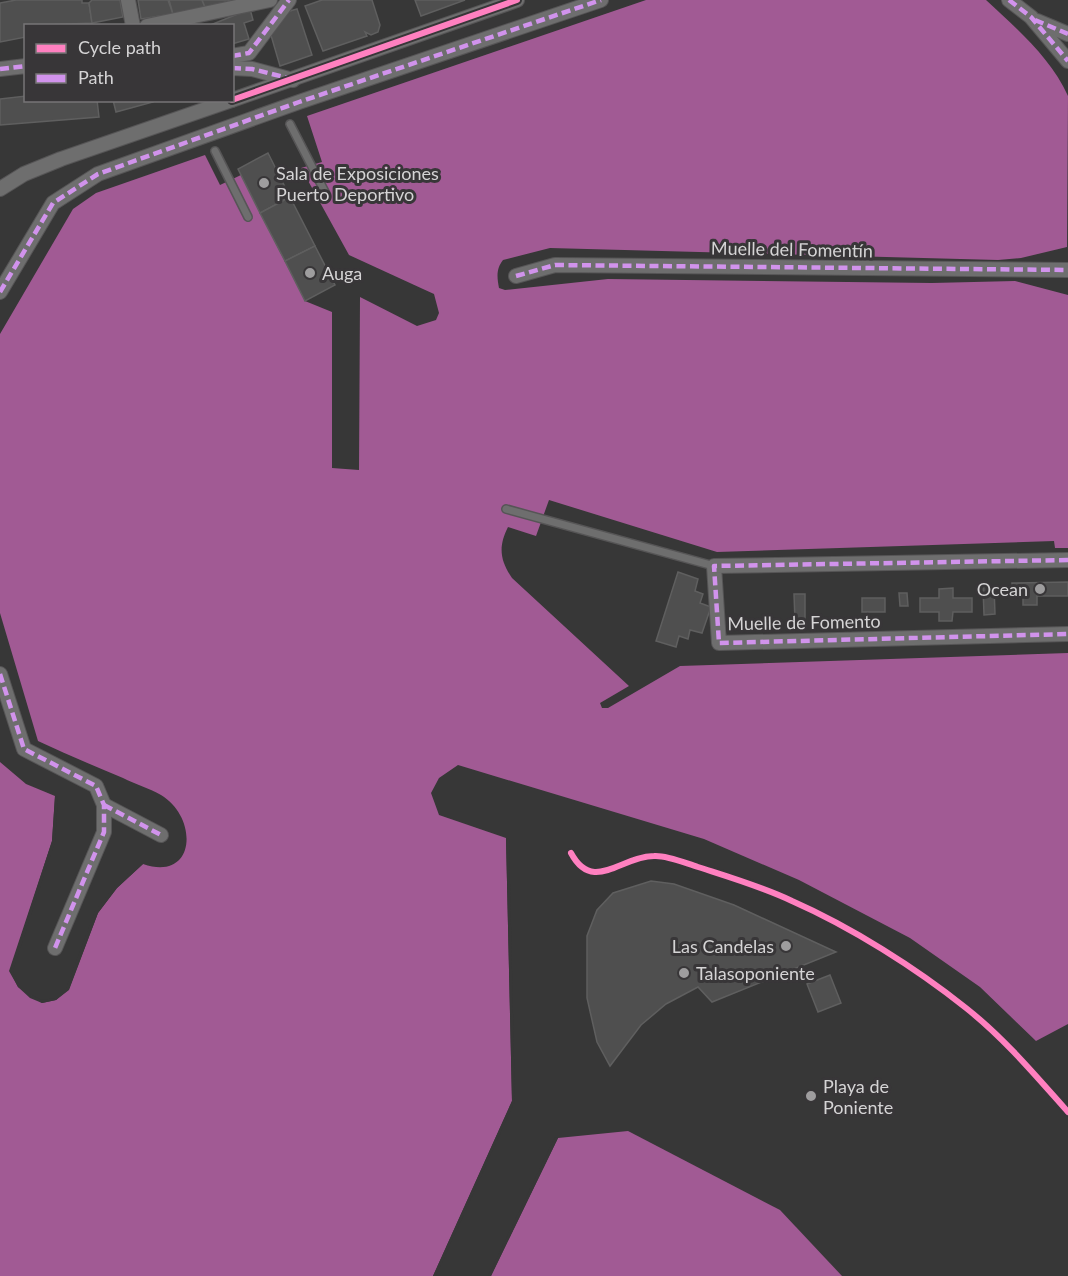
<svg xmlns="http://www.w3.org/2000/svg" width="1068" height="1276" font-family="Lato,sans-serif">
<style>
.water{fill:#a15a94}
.pier{fill:#373737}
.building{fill:#4f4f4f;stroke:#5f5f5f;stroke-width:1.5}
.lines{fill:none;stroke-linecap:round;stroke-linejoin:round}
.lane-casing{stroke:#565556;stroke-width:10}
.street-casing{stroke:#565556;stroke-width:16}
.lane{stroke:#6e6e6e;stroke-width:7}
.street{stroke:#6e6e6e;stroke-width:14}
.quiet{stroke:#d193ec;stroke-width:4.5;stroke-dasharray:9 4.5;stroke-linecap:butt}
.cycleway-casing{stroke:#383638;stroke-width:10}
.cycleway{stroke:#ff80c0;stroke-width:6}
.poi-dot{fill:#9e9d9e;stroke:#383638;stroke-width:2}
.labels{text-anchor:middle;dominant-baseline:central;stroke-width:6;stroke-linejoin:round;paint-order:stroke}
.poi-label{font-size:18px;fill:#d5d4d5;stroke:#383638;text-anchor:start}
.street-label{font-size:18px;fill:#d5d4d5;stroke:#383638}
</style>
<rect width="100%" height="100%" fill="#373737"/>
<g class="water">
<path d="M 646,0 L 986,0 C 1016,28 1051,58 1068,96 L 1067,247 L 1021,258 L 998,260 L 550,248 L 503,260 C 496,269 497,277 499,288 L 505,290 L 608,279 L 932,283 L 1015,281 L 1068,295 L 1068,548 L 1055,548 L 1054,541 L 717,552 L 549,500 L 536,536 L 508,527 C 498,547 500,560 512,578 L 629,686 L 600,703 L 602,708 L 608,708 L 680,666 L 1068,653 L 1068,1024 L 1036,1041 L 980,987 L 910,938 L 799,880 L 704,839 L 458,765 L 439,778 L 431,793 L 439,815 L 506,838 L 512,1101 L 433,1276 L 0,1276 L 0,762 L 26,784 L 55,796 L 52,841 L 10,971 L 18,987 L 42,1003 L 56,1000 L 69,989 L 98,913 L 117,888 L 143,864 C 196,882 199,818 161,795 C 149,788 135,784 123,778 C 94,766 66,754 38,741 L 0,613 L 0,334 L 73,209 L 96,193 L 205,155 L 220,185 L 241,175 L 305,301 L 332,312 L 332,468 L 359,470 L 360,297 L 417,326 L 436,320 L 439,313 L 434,294 L 423,289 L 349,255 L 301,168 L 322,162 L 307,116 Z"/>
<polygon points="628,1131 780,1210 842,1276 491,1276 558,1138"/>
</g>
<g class="pier">
<polygon points="55,796 58,797 55,842 13,971 20,985 31,995 42,1000 55,998 66,988 95,911 115,885 140,862 143,864 117,888 98,913 69,990 56,1000 42,1003 30,998 18,987 9,971 52,841"/>
<polygon points="506,838 509,839 515,1101 436,1276 433,1276 512,1101"/>
<polygon points="555,1137 558,1138 491,1276 488,1276"/>
</g>
<g class="building">
<polygon points="16,0 82,0 82,3 89,3 92,23 26,26 26,37 0,42 0,3"/>
<polygon points="92,0 120,0 123,17 92,23 89,3"/>
<polygon points="138,0 168,0 173,14 141,19"/>
<polygon points="169,0 202,0 205,7 173,14"/>
<polygon points="202,0 235,0 205,7"/>
<polygon points="322,0 372,0 380,25 378,32 371,35 365,32 367,36 323,51 305,6"/>
<polygon points="415,0 465,0 421,16"/>
<polygon points="250,9 253,20 244,23 249,39 232,44 232,26 208,26"/>
<polygon points="297,9 312,55 280,66 270,32 283,13"/>
<polygon points="26,96 26,100 97,100 99,117 0,125 0,99"/>
<polygon points="113,100 153,100 153,102 116,112"/>
<polygon points="268,153 290,197 260,213 238,169"/>
<polygon points="290,197 315,246 285,261 260,213"/>
<polygon points="315,246 335,285 305,301 285,261"/>
<polygon points="678,572 698,579 695,591 703,594 700,603 711,607 702,633 690,630 688,639 679,636 676,647 656,641"/>
<polygon points="1068,582 1068,596 1037,596 1037,605 1023,605 1023,597 1012,597 1012,583"/>
<polygon points="994,586 995,614 984,615 983,587"/>
<polygon points="953,588 953,598 972,598 972,612 953,612 952,621 939,621 939,612 920,612 920,598 939,598 939,589"/>
<polygon points="899,593 907,593 908,606 900,606"/>
<polygon points="794,594 805,594 805,621 795,621"/>
<rect x="862" y="598" width="23" height="14"/>
<polygon points="651,881 674,884 734,905 836,952 712,1002 698,987 666,1004 641,1025 610,1066 597,1042 587,998 587,936 597,910 613,893"/>
<polygon points="830,975 841,1003 818,1012 807,984"/>
</g>
<g class="lines">
<defs>
<g id="lane">
<polyline points="290,124 326,194"/>
<polyline points="215,151 248,217"/>
<polyline points="506,509 714,566"/>
</g>
<g id="street">
<polyline points="128,0 133,26"/>
<polyline points="1009,0 1031,17 1068,61"/>
<polyline points="1037,21 1068,34"/>
<polyline points="147,26 270,0"/>
<polyline points="232,56 249,53 289,0"/>
<polyline points="232,68 252,69 293,80"/>
<polyline points="0,69 26,66"/>
<polyline points="232,100 517,0"/>
<polyline points="0,189 24,174 61,159 232,100"/>
<polyline points="516,276 555,265 1068,270"/>
<polyline points="0,292 53,203 98,174 299,102 601,0"/>
<polyline points="1068,560 714,566 719,643 1068,634"/>
<polyline points="0,674 24,749 96,786 104,805 104,832 55,948"/>
<polyline points="104,805 161,835"/>
</g>
</defs>
<use href="#lane" class="lane-casing"/>
<use href="#street" class="street-casing"/>
<use href="#lane" class="lane"/>
<use href="#street" class="street"/>
<g class="quiet">
<polyline points="1009,0 1031,17 1068,61"/>
<polyline points="1035,20 1068,34"/>
<polyline points="232,56 249,53 289,0"/>
<polyline points="232,68 252,69 288,78"/>
<polyline points="0,69 26,66"/>
<polyline points="516,276 555,265 1068,270"/>
<polyline points="0,292 53,203 98,174 299,102 601,0"/>
<polyline points="1068,560 714,566 719,643 1068,634"/>
<polyline points="0,674 24,749 96,786 104,805 104,832 55,948"/>
<polyline points="104,805 161,835"/>
</g>
<defs>
<g id="cycleway">
<polyline points="232,100 517,0"/>
<path d="M 571,853 C 593,894 621,856 654,856 C 667,855 685,863 698,867 C 729,877 763,887 792,901 C 851,927 916,968 966,1008 C 1004,1038 1036,1076 1068,1112"/>
</g>
</defs>
<use href="#cycleway" class="cycleway-casing"/>
<use href="#cycleway" class="cycleway"/>
</g>
<g class="poi-dot">
<circle cx="264" cy="183" r="6"/>
<circle cx="310" cy="273" r="6"/>
<circle cx="1040" cy="589" r="6"/>
<circle cx="786" cy="946" r="6"/>
<circle cx="684" cy="973" r="6"/>
<circle cx="811" cy="1096" r="6"/>
</g>
<g class="labels">
<g class="poi-label">
<text x="276" y="173">Sala de Exposiciones<tspan x="276" dy="21">Puerto Deportivo</tspan></text>
<text x="322" y="273">Auga</text>
<text x="1028" y="589" text-anchor="end">Ocean</text>
<text x="774" y="946" text-anchor="end">Las Candelas</text>
<text x="696" y="973">Talasoponiente</text>
<text x="823" y="1086">Playa de<tspan x="823" dy="21">Poniente</tspan></text>
</g>
<g class="street-label">
<text transform="translate(792 249) rotate(1)">Muelle del Fomentín</text>
<text transform="translate(804 622) rotate(-1)">Muelle de Fomento</text>
</g>
</g>
<rect x="24" y="24" width="210" height="78" fill="#383638" stroke="#777577" stroke-width="1.5"/>
<rect x="36" y="44" width="30" height="9" fill="#ff80c0" stroke="#777577" stroke-width="1.5"/>
<text x="78" y="54" font-size="18" fill="#d5d4d5">Cycle path</text>
<rect x="36" y="74" width="30" height="9" fill="#d193ec" stroke="#777577" stroke-width="1.5"/>
<text x="78" y="84" font-size="18" fill="#d5d4d5">Path</text>
</svg>
